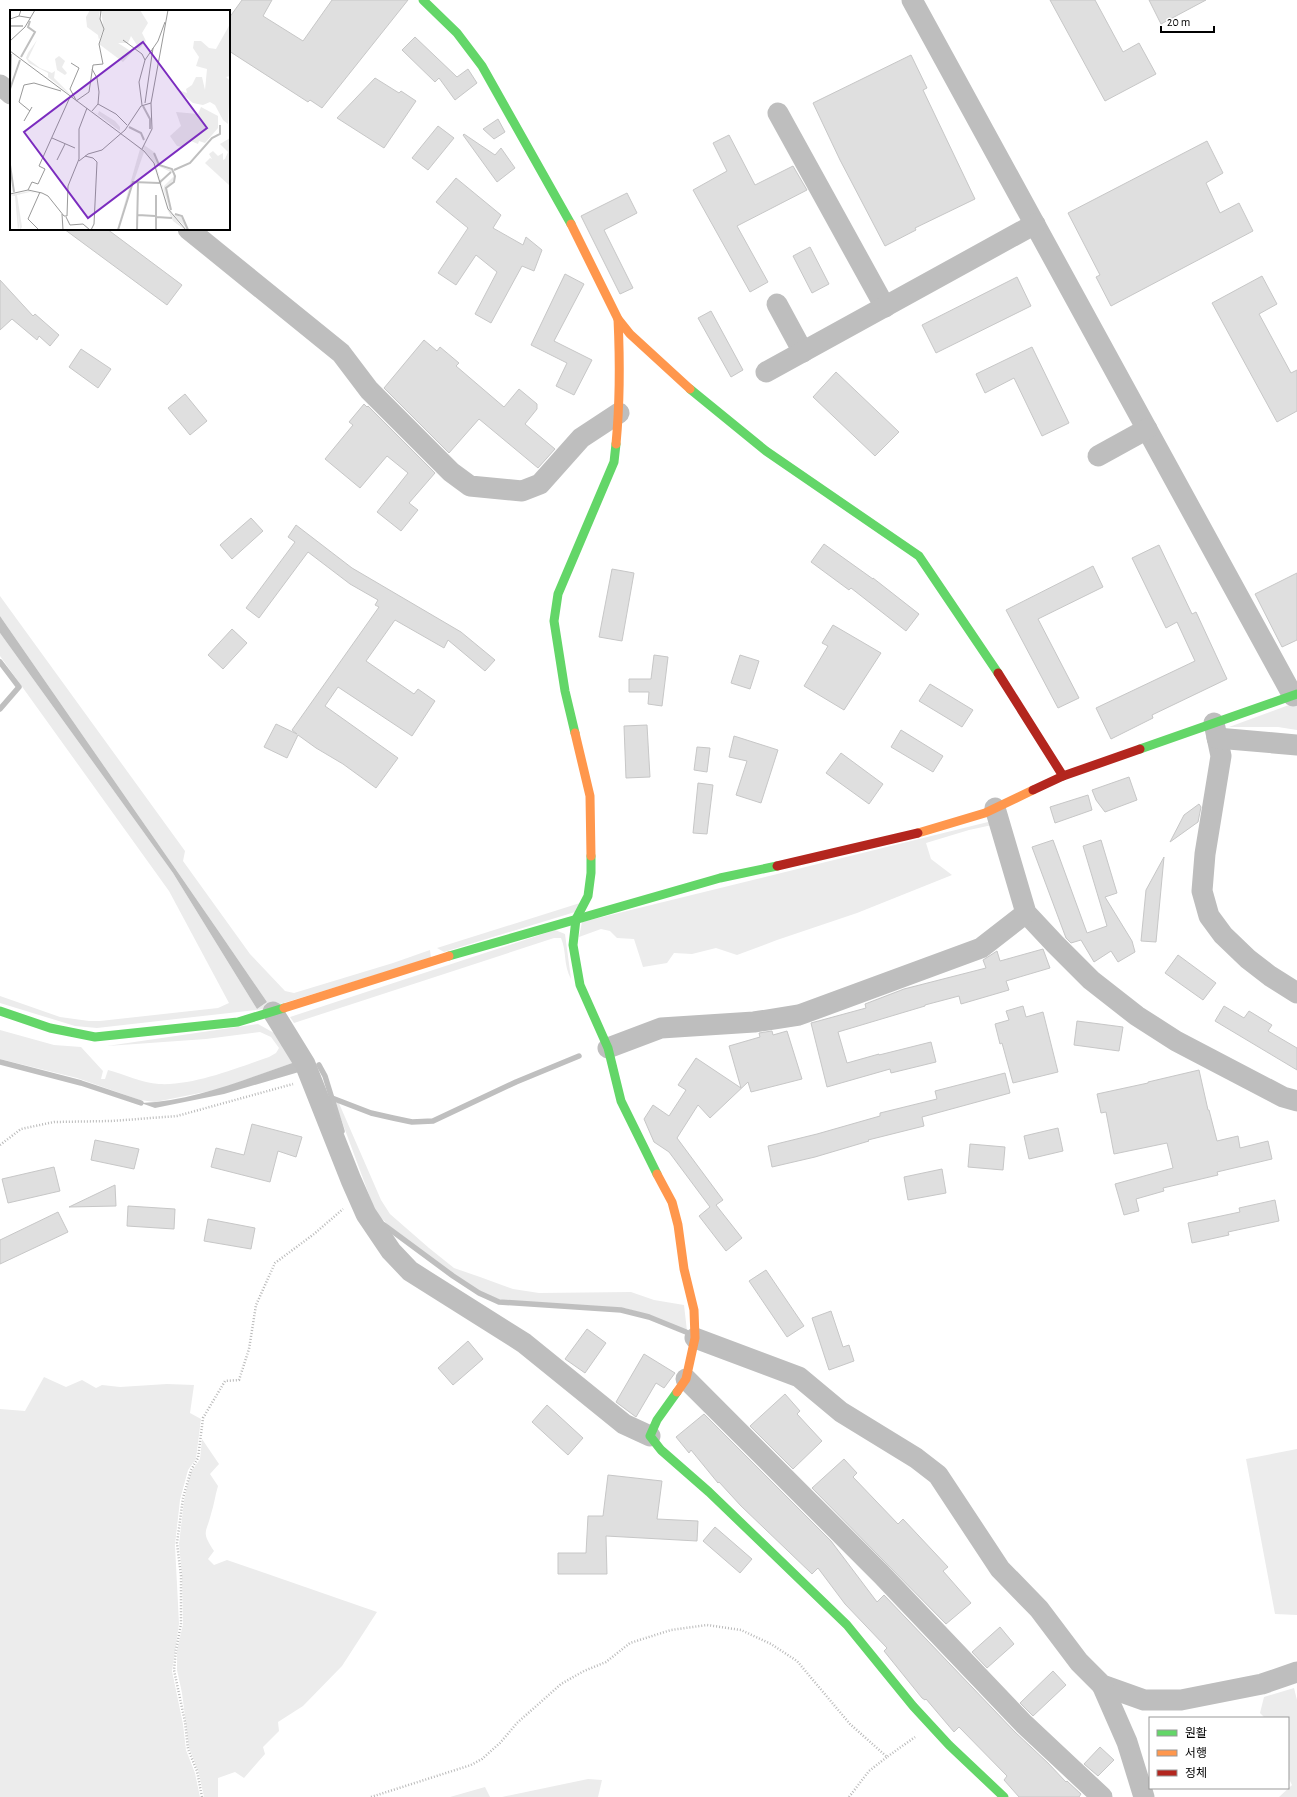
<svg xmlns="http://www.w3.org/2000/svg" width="1297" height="1797" font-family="'Alegreya Sans','Noto Sans KR',sans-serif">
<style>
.green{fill:#ececec}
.water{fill:#bfbfbf}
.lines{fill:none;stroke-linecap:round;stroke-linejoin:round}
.stream{stroke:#bfbfbf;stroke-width:5.5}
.building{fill:#dfdfdf;stroke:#c7c7c7}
.path{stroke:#b9b9b9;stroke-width:2.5;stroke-dasharray:1 2;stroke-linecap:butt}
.street{stroke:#bebebe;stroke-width:21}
.fast{stroke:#63d668;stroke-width:9}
.slow{stroke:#ff974d;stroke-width:9}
.jam{stroke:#b3261e;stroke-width:9}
.inset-river{fill:none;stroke:#bfbfbf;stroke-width:2}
.inset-road{fill:none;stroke:#999;stroke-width:1}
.view{fill:#7b2cbf;fill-opacity:0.15;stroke:#7b2cbf;stroke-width:2}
.inset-edge{fill:none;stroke:#000;stroke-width:2}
</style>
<rect width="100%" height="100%" fill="#fff"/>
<g class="green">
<path d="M 0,596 L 185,851 L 183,861 L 250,954 L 285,991 L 294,993 L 393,963 L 430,950 L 431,958 L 264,1009 L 97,1028 L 75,1026 L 0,1003 L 0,996 L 60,1017 L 89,1021 L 100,1021 L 218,1008 L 229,1003 L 169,891 L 0,656 L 0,633 L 173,873 L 257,1009 L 267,1002 C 179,873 89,745 0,616 Z"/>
<polygon points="1297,702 1297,730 1278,727 1229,727"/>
<polygon points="988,822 992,825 969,830 926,843 931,859 952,875 857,913 777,940 737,955 716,948 692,954 674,953 667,963 643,967 634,939 617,938 610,931 601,929 579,937 582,922"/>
<polygon points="580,903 575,912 444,952 437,948"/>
<path d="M 555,930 L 565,934 L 571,979 C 563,964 567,952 561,938 L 554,938 L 294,1023 L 290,1017 Z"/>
<path d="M 258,1024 L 274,1033 L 295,1062 L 220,1089 L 155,1102 L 140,1100 L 77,1078 L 0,1059 L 0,1030 L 54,1045 L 81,1047 L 103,1071 L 101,1079 L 105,1079 L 108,1070 C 124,1074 142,1083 159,1084 C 193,1086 237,1068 269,1057 L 276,1053 L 279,1048 L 271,1037 L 260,1032 L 206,1039 L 107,1046 Z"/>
<polygon points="334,1100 338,1101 381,1200 390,1214 429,1248 454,1268 480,1277 513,1289 539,1293 631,1292 654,1300 684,1305 687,1331 651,1316 625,1308 502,1300 486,1295 449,1271 388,1225 375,1211"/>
<polygon points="44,1377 66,1387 82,1380 96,1388 102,1385 120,1387 167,1384 194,1385 190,1413 201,1419 196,1459 188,1470 180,1500 175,1545 179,1624 172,1671 183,1724 186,1750 195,1773 200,1797 0,1797 0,1409 25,1411"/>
<path d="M 202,1439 L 219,1464 L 210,1474 L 218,1486 C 215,1496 214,1505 211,1514 C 206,1534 201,1531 214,1551 L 208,1559 L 214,1565 L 227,1560 L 377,1612 L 342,1666 L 303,1706 L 278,1722 L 279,1731 L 263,1747 L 265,1754 L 244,1778 L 235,1772 L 218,1778 L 218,1797 L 204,1797 L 198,1770 L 189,1748 L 182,1693 L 177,1670 L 177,1650 L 183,1624 L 182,1577 L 179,1544 L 184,1500 L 191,1472 L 200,1459 Z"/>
<polygon points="1297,1449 1297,1615 1275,1614 1246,1459"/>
<polygon points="1294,1688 1297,1700 1297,1797 1279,1797 1292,1785 1288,1777 1288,1718 1265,1718 1260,1713 1264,1697"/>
<polygon points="588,1779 602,1780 598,1797 502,1797"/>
<polygon points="485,1787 490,1797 450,1797"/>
</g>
<g class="water">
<path d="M 0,616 C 89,745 179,873 267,1002 L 257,1009 L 173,873 L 0,633 Z"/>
<path d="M 295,1062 L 299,1072 L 224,1094 L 155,1108 L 141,1103 C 195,1101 245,1079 295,1062 Z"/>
</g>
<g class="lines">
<g class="stream">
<polyline points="0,662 19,687 0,709"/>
<polyline points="0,1062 81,1083 141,1103"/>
<polyline points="319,1065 325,1076 342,1131"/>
<polyline points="332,1098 371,1113 393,1118 412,1122 433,1121 516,1082 579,1056"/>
<polyline points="384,1225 453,1276 479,1293 499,1302 621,1310 649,1317 686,1332"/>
</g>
</g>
<g class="building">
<polygon points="242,0 272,0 263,16 303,41 332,0 408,0 322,108 310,100 308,102 229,51 229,18"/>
<polygon points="1050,0 1095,0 1123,52 1139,43 1156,74 1105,101"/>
<polygon points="1149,0 1206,0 1161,24"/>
<polygon points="415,37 457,77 468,69 477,83 455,100 439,78 435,82 402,50"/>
<polygon points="911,55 927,88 923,90 975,199 915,228 916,230 885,246 840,160 813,103"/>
<polygon points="375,78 399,93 401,91 416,101 384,148 337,118"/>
<polygon points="498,119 505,132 494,139 483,129"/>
<polygon points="438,126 454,138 428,170 412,158"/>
<polygon points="464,134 495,155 501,148 515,168 497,182 463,135"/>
<polygon points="729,135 755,185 793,166 807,190 737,226 768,282 750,292 693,190 727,171 713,143"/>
<polygon points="1207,141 1223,173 1206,183 1220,213 1239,203 1253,231 1111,306 1096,277 1100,275 1068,213"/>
<polygon points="456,178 501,215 493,228 523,245 526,237 542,250 534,271 522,266 491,323 475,314 497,272 476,255 456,285 438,273 468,228 436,202"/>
<polygon points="627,193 637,213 604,230 633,288 620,294 581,216"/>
<polygon points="64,229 107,229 182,285 167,305"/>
<polygon points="810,247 829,284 812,293 793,256"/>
<polygon points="565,274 584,284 554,341 592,360 574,395 556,386 567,363 531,345"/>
<polygon points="1262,276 1277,304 1259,314 1291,373 1297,370 1297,411 1277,422 1212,303"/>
<polygon points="1017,277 1031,306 936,353 922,325"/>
<polygon points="0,280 33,316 35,314 59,335 50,346 39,336 37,340 12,319 0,330"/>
<polygon points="711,311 743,370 731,377 698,318"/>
<polygon points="424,340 437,351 440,347 459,363 456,366 504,407 519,389 537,404 537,409 525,424 555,449 538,468 479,419 449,453 384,388"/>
<polygon points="1032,347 1069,423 1042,436 1014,378 985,393 976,374"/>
<polygon points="81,349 111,369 98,388 69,367"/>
<polygon points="836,372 899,432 875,456 813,397"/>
<polygon points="185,394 207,421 190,435 168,408"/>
<polygon points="364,404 367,407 368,406 435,473 409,503 418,510 401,531 377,512 408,473 387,456 360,488 325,459 353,425 349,422"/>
<polygon points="251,518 263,531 232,559 220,545"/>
<polygon points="296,525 352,568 461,632 495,660 485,671 448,640 444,648 395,620 366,661 414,694 418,689 435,701 412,736 338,687 325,706 398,758 376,788 343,764 316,748 298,735 287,758 264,747 276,724 297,734 292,730 379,607 375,605 378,600 350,584 308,552 259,618 246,608 295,542 288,537"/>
<polygon points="824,544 873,579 873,578 919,614 906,631 851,588 849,590 811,562"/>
<polygon points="1159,545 1192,614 1196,612 1227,679 1152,715 1153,718 1111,739 1096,708 1195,661 1177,622 1166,628 1132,558"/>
<polygon points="1093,566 1103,587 1038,619 1079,698 1058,708 1006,610"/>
<polygon points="612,569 634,573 622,641 599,637"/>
<polygon points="1297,573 1297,640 1282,647 1255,594"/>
<polygon points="833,625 881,653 844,710 804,686 828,646 822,643"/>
<polygon points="232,629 247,643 223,669 208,655"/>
<polygon points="654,655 668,657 662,706 648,704 649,692 629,692 629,679 651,679"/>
<polygon points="740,655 759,661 750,689 731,683"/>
<polygon points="930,684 973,710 962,727 919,701"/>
<polygon points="647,725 650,777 626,778 624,726"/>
<polygon points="901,730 943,756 933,772 891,747"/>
<polygon points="734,736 778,750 761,803 736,795 747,761 729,757"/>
<polygon points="697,747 710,748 707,772 694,770"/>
<polygon points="841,753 883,784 869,804 826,773"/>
<polygon points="1129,777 1137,800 1105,812 1096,800 1092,790"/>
<polygon points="698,783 713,785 707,834 693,833"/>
<polygon points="1088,795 1092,810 1055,823 1050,807"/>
<polygon points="1199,804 1201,807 1198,822 1170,842 1184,815"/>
<polygon points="1053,840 1087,933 1107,926 1083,846 1101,840 1117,893 1105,897 1132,941 1135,952 1118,962 1111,951 1094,962 1081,940 1071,943 1066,938 1032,847"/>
<polygon points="1164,857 1156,942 1141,941 1146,890"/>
<polygon points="1043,949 1050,968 1006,981 1009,990 961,1004 959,996 925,1005 925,1006 838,1032 847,1063 879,1054 879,1055 931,1042 936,1062 891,1073 890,1069 827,1087 811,1023 866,1008 865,1004 904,989 986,968 983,960 997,951 1000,961"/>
<polygon points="1178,955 1216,983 1203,1000 1165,973"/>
<polygon points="1023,1006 1026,1017 1043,1012 1058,1072 1013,1083 1002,1043 1000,1044 995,1024 1009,1020 1006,1011"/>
<polygon points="1224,1006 1244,1018 1249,1011 1272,1025 1268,1031 1297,1048 1297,1070 1215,1021"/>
<polygon points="1077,1021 1123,1027 1119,1051 1074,1045"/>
<polygon points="772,1031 773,1035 787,1031 802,1079 751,1092 748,1082 710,1118 698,1105 677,1138 723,1200 716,1205 742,1238 726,1251 699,1216 710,1207 669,1152 654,1142 644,1119 653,1105 669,1116 686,1090 678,1085 696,1058 741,1088 729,1046 760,1037 759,1033"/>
<polygon points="1199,1070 1208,1110 1209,1110 1217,1141 1238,1136 1240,1148 1268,1141 1272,1159 1217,1172 1218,1175 1163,1188 1164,1191 1136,1199 1139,1211 1124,1215 1115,1184 1173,1168 1167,1143 1114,1154 1106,1112 1101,1113 1097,1094 1148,1083 1148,1082"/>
<polygon points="1005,1073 1010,1093 922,1117 924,1126 868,1140 869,1141 815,1157 772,1167 768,1146 817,1134 880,1116 880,1113 937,1099 935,1091"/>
<polygon points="252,1124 302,1137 296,1157 278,1151 270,1182 211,1167 216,1148 244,1155"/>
<polygon points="1058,1128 1063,1151 1029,1159 1024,1136"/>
<polygon points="95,1140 139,1149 134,1169 91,1160"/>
<polygon points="970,1144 1005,1147 1003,1170 968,1167"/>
<polygon points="54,1167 60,1191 8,1203 2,1179"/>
<polygon points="942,1169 946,1193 908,1200 904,1177"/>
<polygon points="115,1185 116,1206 69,1207"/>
<polygon points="1275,1200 1279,1221 1228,1232 1229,1235 1192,1243 1188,1223 1240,1212 1239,1208"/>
<polygon points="128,1206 175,1209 174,1229 127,1226"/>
<polygon points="58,1212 68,1232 0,1264 0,1240"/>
<polygon points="208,1219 255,1228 251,1249 204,1241"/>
<polygon points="766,1270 804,1326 787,1337 749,1281"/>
<polygon points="831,1311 843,1347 849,1345 854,1361 829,1370 812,1318"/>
<polygon points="587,1329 606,1343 585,1373 565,1359"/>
<polygon points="468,1341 483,1359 453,1385 438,1368"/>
<polygon points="644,1354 675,1373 664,1388 656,1383 636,1417 616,1402"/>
<polygon points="785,1394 800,1411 797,1414 822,1441 793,1469 750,1426"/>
<polygon points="547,1405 583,1438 568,1455 532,1422"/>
<polygon points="704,1414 831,1541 877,1602 884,1595 1015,1732 1048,1763 1066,1782 1067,1781 1081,1794 1079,1797 1019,1797 1004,1780 1007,1776 959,1727 954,1732 926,1699 925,1700 922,1698 884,1651 887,1648 845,1604 818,1568 812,1574 741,1506 719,1482 718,1483 691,1450 689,1453 676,1437"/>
<polygon points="844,1459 857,1473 853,1477 898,1524 903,1519 948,1567 943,1571 971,1603 946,1624 812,1488"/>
<polygon points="608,1475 662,1481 657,1519 698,1521 697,1541 606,1536 607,1574 558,1574 558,1553 586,1553 588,1516 603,1516"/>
<polygon points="715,1527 752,1559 740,1573 703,1541"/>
<polygon points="1000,1627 1014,1644 987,1668 972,1652"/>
<polygon points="1053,1671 1066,1685 1033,1716 1020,1703"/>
<polygon points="1100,1747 1114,1760 1098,1776 1084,1764"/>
</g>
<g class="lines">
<g class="path">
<polyline points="0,1145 21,1129 35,1126 54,1122 112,1121 177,1116 293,1084"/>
<polyline points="202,1797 197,1771 188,1749 185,1722 174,1670 176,1650 181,1624 181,1576 177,1543 183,1498 191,1470 198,1458 203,1418 225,1381 239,1380 249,1349 256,1305 275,1263 314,1234 343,1209"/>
<polyline points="371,1797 471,1765 482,1759 500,1743 517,1723 561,1684 584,1671 606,1662 630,1643 671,1630 707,1625 741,1630 771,1644 797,1661 850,1724 887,1757 915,1737"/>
<polyline points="849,1797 869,1771 887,1757"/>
</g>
<g class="street">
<polyline points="912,0 1293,696"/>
<polyline points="0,85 11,94"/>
<polyline points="778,113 885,307"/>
<polyline points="188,229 341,353 369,390 451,472 470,486 522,491 540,484 581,438 619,413"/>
<polyline points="777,304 803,352"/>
<polyline points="766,372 1035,224"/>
<polyline points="1098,456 1147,429"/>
<polyline points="1214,723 1221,756 1205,854 1202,891 1209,916 1223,935 1248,959 1270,976 1297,993"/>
<polyline points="1217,738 1297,745"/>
<polyline points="995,808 1026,913 1055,944 1091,980 1137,1016 1176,1041 1283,1097 1297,1101"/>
<polyline points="273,1012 305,1064 351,1180 366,1214 391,1251 410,1271 524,1343 624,1424 650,1436"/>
<polyline points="608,1048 661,1028 754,1022 799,1015 981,948 1026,913"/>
<polyline points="695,1338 799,1377 841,1412 916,1458 938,1475 1000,1569 1039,1609 1079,1662 1102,1685 1144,1700 1181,1700 1262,1684 1297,1672"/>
<polyline points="686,1379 881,1574 1024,1724 1102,1797"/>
<polyline points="1102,1685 1127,1742 1144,1797"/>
</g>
<g class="fast">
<polyline points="423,0 457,33 482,66 571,224"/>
<polyline points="690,389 766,451 919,556 998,673"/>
<polyline points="575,733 565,691 554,621 558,594 614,462 616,444"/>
<polyline points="1140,749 1297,694"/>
<polyline points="591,856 591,873 588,896 576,919 573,945 580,985 608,1048 621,1101 657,1174"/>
<polyline points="449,956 720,878 777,866"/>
<polyline points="0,1011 50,1028 95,1037 238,1022 284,1008"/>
<polyline points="677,1392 657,1420 650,1436 661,1450 709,1492 847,1625 913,1706 949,1745 1004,1797"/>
</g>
<g class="slow">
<polyline points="571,224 618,319 630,334 690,389"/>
<path d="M 616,444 C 620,402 620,361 618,319"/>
<polyline points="575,733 590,796 591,856"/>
<polyline points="918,833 985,813 1033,790"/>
<polyline points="284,1008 449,956"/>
<polyline points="657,1174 672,1202 678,1225 684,1269 694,1310 695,1338 686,1379 677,1392"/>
</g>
<g class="jam">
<polyline points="998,673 1063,776"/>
<polyline points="1033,790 1063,776 1140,749"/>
<polyline points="777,866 918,833"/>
</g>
</g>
<g transform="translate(10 10)">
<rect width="220" height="220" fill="#fff"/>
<path d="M 80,0 L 90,0 L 89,7 L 94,18 L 89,30 L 88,25 L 77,17 L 76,7 ZM 91,0 L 130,0 L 138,13 L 132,23 L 136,31 L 129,39 L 126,38 L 127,35 L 121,26 L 118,33 L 108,33 L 122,42 L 113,52 L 89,34 L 94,22 ZM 220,14 L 220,66 L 216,67 L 220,71 L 218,114 L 213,110 L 205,95 L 200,92 L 193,95 L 183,93 L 166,79 L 177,83 L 176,79 L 182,75 L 186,67 L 192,67 L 195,80 L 197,59 L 186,56 L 189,47 L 183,38 L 184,31 L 191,31 L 199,38 L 206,39 ZM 27,30 L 18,49 L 30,58 L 42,63 L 45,61 L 44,68 L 63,87 L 38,67 L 38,63 L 19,53 L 16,48 L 18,43 ZM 49,46 L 55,51 L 52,57 L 57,63 L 55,65 L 47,60 L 45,49 ZM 191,97 L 208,106 L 208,118 L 195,133 L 189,131 L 188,134 L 181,131 L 172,137 L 167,136 L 160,126 L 171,116 L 166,102 L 188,104 ZM 83,101 L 88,104 L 89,101 L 105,111 L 110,117 L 110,121 ZM 220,128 L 220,174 L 219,175 L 195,153 L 200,148 L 202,149 L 199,144 L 203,141 L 208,146 L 213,143 L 213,150 L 215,149 L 218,142 L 210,134 ZM 120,131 L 133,140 L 143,151 L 150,173 L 154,188 L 158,200 L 175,220 L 163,211 L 158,201 L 143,153 L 134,142 L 107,220 L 130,139 ZM 134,135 L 144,142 L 149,156 L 163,161 L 164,170 L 156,179 L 159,196 L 163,204 L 173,208 L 178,220 L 160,201 L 145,153 L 133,139 ZM 146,155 L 163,163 L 163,167 L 154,176 L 154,180 ZM 19,181 L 28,184 L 20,182 L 7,185 L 12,217 L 10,220 L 8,201 L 9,216 L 8,220 L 5,186 L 0,185 Z" fill="#ececec" fill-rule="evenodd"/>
<path class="inset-river" d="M 0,16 L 13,16M 11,47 L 25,22 L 18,17 L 20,11M 0,73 L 1,44M 0,79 L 10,50M 133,96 L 140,109 L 140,119M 119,117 L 131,123 L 134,130M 144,143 L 149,155 L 162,159 L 165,166 L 164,172 L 156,178 L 161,200M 0,155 L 4,182M 164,160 L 180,153 L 202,128 L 210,124 L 210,115M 165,204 L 172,206 L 178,220M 128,205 L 145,206M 146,207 L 162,208M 108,220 L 123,172 L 149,173 L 161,162M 127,220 L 128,173M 146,220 L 146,185"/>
<path class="inset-road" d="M 9,6 L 21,8M 0,9 L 9,6 L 11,0M 113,30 L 132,44 L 135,50 L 129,72 L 132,95M 0,31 L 15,17 L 25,0M 0,41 L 134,141 L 144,153 L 158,199 L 176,220M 135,50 L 148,31 L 155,12M 61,53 L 69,58 L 60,79 L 66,90M 82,59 L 87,68 L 89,82 L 88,94 L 82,101M 66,91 L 79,82 L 83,55 L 93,54 L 89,34 L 94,19 L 90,9 L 91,0M 135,93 L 143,38M 88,94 L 106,104 L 117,115M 20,101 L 9,92 L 14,75 L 24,73 L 51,81M 14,111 L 22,97M 42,128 L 65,138M 132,139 L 142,119 L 141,93M 75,146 L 83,148 L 87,152 L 84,214 L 81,220M 47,150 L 55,134M 69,151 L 78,144 L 92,140 L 115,120 L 131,96 L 141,93 L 158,0M 18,180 L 22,172 L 28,174 L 35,159 L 29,156 L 60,87M 0,184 L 18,180 L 32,183 L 38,186 L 54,206 L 57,206 L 58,176 L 69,149 L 69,119 L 77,98M 52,204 L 53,220M 56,207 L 60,215 L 73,214 L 80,220M 29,220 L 18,209 L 30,182"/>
<path class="view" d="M 133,32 L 197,118 L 78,208 L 14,122 Z"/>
<rect width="220" height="220" class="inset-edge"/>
</g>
<rect x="1149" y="1717" width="140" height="72" fill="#ffffff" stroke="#999999"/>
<rect x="1157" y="1730" width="20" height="6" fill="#63d668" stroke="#999999"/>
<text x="1185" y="1737" font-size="12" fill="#000000">원활</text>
<rect x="1157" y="1750" width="20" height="6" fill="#ff974d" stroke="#999999"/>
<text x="1185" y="1757" font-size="12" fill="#000000">서행</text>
<rect x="1157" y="1770" width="20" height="6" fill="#b3261e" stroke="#999999"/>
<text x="1185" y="1777" font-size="12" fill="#000000">정체</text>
<path d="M1161 26v6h53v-6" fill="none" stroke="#000000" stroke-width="2"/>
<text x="1167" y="26" font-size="12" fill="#000000" stroke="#ffffff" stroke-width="3" paint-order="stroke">20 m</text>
</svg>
